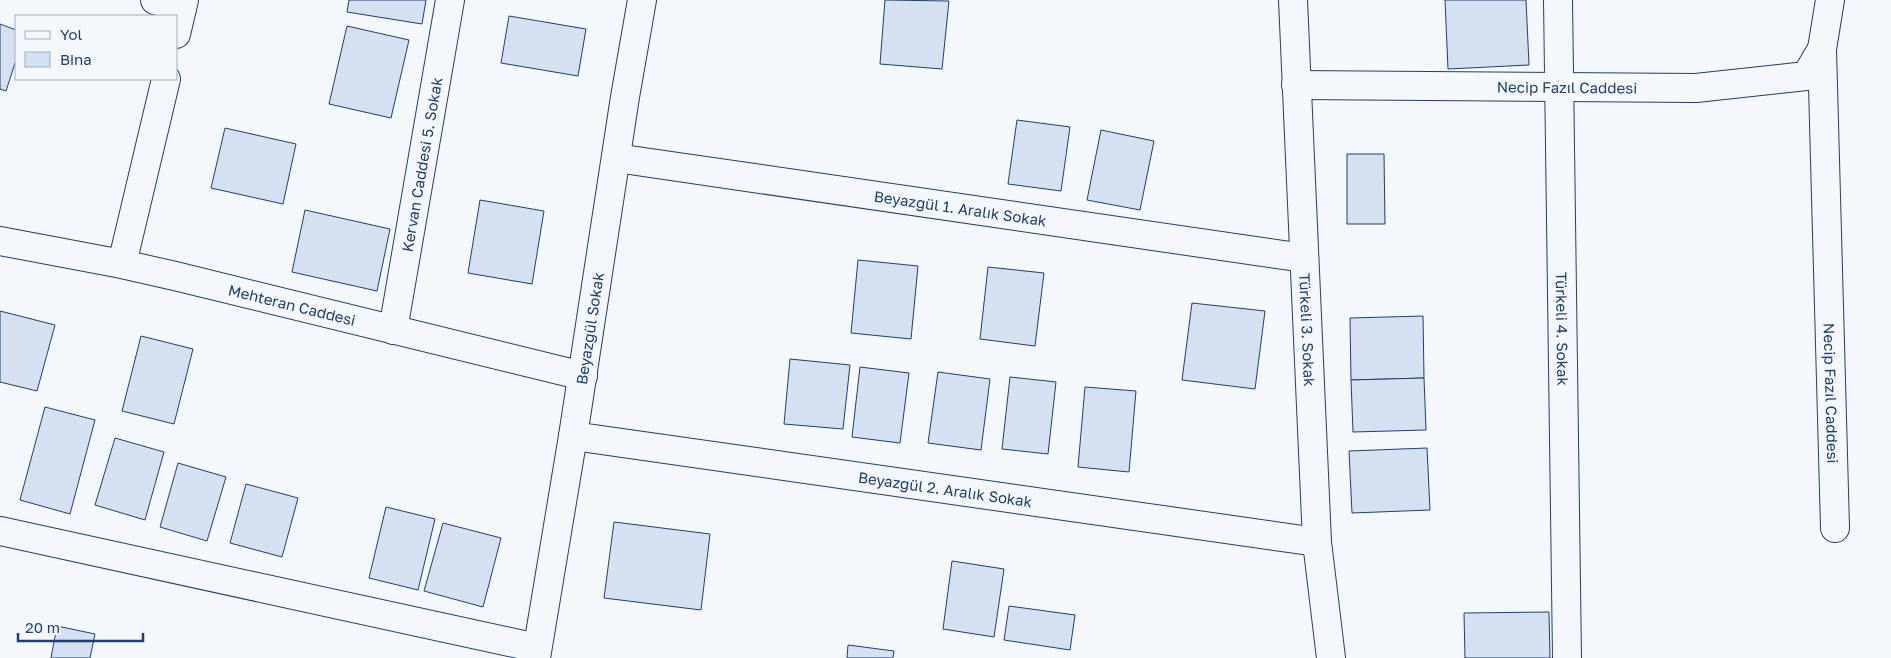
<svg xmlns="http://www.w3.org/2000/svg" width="1891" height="658" font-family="'Golos Text',sans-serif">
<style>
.building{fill:#d5e0f0;stroke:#1d3f73}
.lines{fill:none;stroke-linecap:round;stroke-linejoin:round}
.minor-casing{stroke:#1d3f73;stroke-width:30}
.tertiary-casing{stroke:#1d3f73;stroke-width:30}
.minor{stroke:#f4f7fb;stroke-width:28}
.tertiary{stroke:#f4f7fb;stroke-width:28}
.labels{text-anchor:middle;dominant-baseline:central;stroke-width:4;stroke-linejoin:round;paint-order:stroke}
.street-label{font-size:15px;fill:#1d3f73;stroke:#f4f7fb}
</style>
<rect width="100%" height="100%" fill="#f4f7fb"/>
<g class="building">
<polygon points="349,0 426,0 422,24 347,12"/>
<polygon points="885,0 949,1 942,69 880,64"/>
<polygon points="1445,0 1526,0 1529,65 1448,69"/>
<polygon points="509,16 586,29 578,76 501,63"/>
<polygon points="0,24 16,30 16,60 6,91 0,89"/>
<polygon points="347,26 409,40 391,118 329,104"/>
<polygon points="1017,120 1070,127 1061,191 1008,184"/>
<polygon points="225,128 296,144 283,204 211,188"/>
<polygon points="1101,130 1154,141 1140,210 1087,200"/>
<polygon points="1347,154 1384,154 1385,224 1347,224"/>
<polygon points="480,200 544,211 532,284 468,273"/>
<polygon points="305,210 390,229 377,291 292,272"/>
<polygon points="858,260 918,266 911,339 851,333"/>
<polygon points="988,267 1044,273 1035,346 980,339"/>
<polygon points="1192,303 1265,311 1255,389 1182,380"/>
<polygon points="0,311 55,325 37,391 0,382"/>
<polygon points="1423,316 1424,378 1351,380 1350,318"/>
<polygon points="141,336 193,349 174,424 122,411"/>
<polygon points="790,359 850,365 843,429 784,424"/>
<polygon points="860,367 909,373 900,443 852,437"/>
<polygon points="938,372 990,379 981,450 928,443"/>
<polygon points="1010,377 1056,382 1048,454 1002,449"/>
<polygon points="1424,378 1426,430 1353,432 1351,380"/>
<polygon points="1085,387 1136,391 1129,472 1078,467"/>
<polygon points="45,407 95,420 70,514 20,500"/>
<polygon points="115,438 164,452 145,520 95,505"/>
<polygon points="1427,448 1430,510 1352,513 1349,451"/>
<polygon points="178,463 226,477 207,541 160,527"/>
<polygon points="246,484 298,498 282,557 230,543"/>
<polygon points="386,507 435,519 418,590 369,578"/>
<polygon points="614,522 710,534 701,610 604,598"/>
<polygon points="443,523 501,538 483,607 424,591"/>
<polygon points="952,561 1004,569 994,637 943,629"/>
<polygon points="1009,606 1075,615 1070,650 1004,640"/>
<polygon points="1549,612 1550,658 1465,658 1464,613"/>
<polygon points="57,626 95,634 90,658 51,658"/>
<polygon points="848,645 894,651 893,658 847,658"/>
</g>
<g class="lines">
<defs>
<g id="minor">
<polyline points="155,0 182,8"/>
<path id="s1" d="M 1293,0 L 1317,542 L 1331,658"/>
<path id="s2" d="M 1558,0 L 1567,658"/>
<polyline points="176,34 184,0"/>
<path id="s3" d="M 1296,85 L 1696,88 L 1806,76 L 1822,49"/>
<path id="s4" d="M 616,158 L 1304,258"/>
<polyline points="122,264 166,79"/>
<path id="s5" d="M 393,330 L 450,0"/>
<path id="s6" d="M 573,436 L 1317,542"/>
<polyline points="0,531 537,648"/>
<path id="s7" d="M 536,658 L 573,436 L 625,97 L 642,0"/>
</g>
<g id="tertiary">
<path id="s8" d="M 1830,0 L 1822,49 L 1835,528"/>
<path id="s9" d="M 0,241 L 122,264 L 175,276 L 583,376"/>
</g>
</defs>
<use href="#minor" class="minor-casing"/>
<use href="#tertiary" class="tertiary-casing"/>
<use href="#minor" class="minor"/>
<use href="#tertiary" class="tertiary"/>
</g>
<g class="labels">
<g class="street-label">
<text stroke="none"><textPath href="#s3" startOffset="271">Necip Fazıl Caddesi</textPath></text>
<text stroke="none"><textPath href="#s5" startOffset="168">Kervan Caddesi 5. Sokak</textPath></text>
<text stroke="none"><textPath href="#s4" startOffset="348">Beyazgül 1. Aralık Sokak</textPath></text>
<text stroke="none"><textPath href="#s9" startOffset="299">Mehteran Caddesi</textPath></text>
<text stroke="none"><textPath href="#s7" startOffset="334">Beyazgül Sokak</textPath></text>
<text stroke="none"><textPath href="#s1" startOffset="330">Türkeli 3. Sokak</textPath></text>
<text stroke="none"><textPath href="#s2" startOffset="329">Türkeli 4. Sokak</textPath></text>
<text stroke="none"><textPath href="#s8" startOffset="394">Necip Fazıl Caddesi</textPath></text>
<text stroke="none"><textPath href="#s6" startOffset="376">Beyazgül 2. Aralık Sokak</textPath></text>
</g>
</g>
<rect x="15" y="15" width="162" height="65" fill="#f4f7fb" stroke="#9eadc5"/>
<rect x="25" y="31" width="25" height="8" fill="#f4f7fb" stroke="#9eadc5"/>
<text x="60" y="40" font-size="15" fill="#1d3f73">Yol</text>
<rect x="25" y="52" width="25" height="15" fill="#d5e0f0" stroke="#9eadc5"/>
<text x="60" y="65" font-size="15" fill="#1d3f73">Bina</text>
<path d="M18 633v8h125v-8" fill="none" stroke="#1d3f73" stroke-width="2.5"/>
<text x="25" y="633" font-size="15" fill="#1d3f73" stroke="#f4f7fb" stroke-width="4" paint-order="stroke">20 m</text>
</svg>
